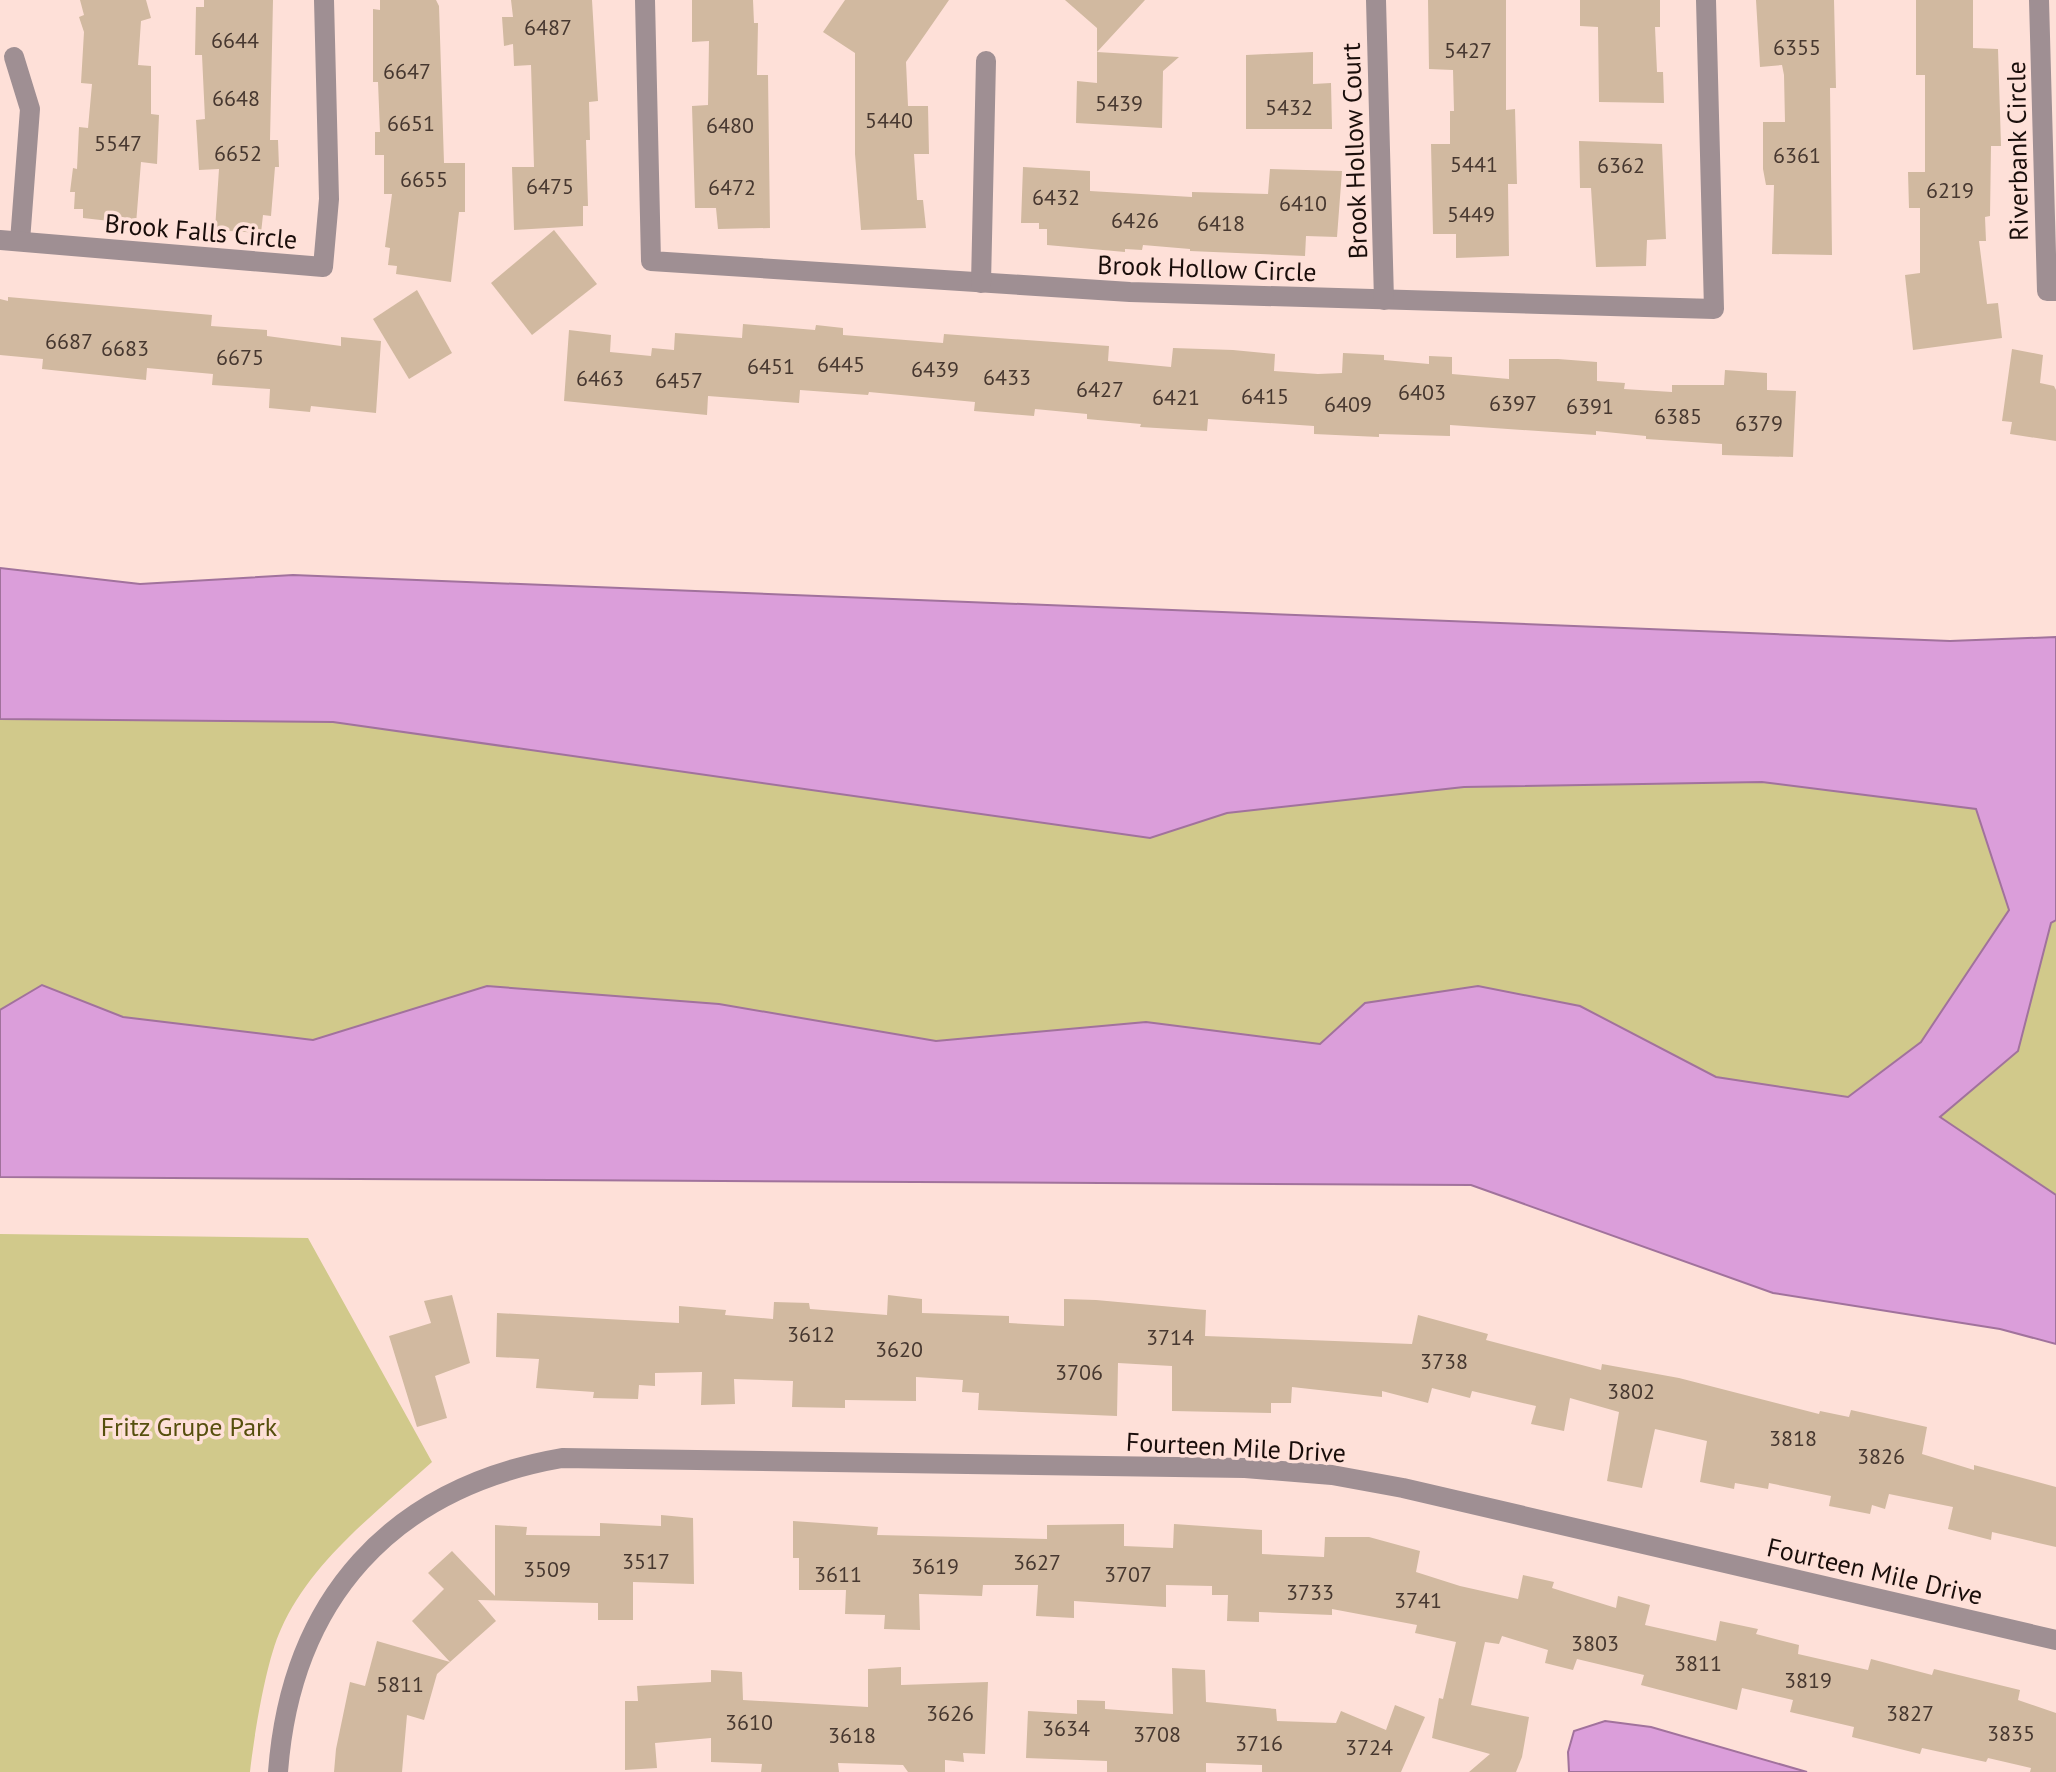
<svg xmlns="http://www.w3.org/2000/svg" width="2056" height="1772" font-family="'PT Sans',sans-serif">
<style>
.green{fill:#d1c98b}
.water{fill:#db9eda;stroke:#a1729c;stroke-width:2}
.building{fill:#d1b9a0}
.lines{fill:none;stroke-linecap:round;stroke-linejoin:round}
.minor{stroke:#9f8f93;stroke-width:20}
.labels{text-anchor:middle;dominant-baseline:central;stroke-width:7;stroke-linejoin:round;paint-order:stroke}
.number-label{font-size:22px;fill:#473830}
.street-label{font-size:26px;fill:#190d0a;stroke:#fee0d8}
.park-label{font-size:26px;fill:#564f0d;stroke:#fee0d8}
</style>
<rect width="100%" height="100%" fill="#fee0d8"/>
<g class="green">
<polygon points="0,673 1929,754 2056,800 2056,1234 0,1050"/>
<path d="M 0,1234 L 308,1238 L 432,1462 C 377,1512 312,1560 281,1629 C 266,1661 254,1736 250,1772 L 0,1772 Z"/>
</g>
<g class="water">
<polygon points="0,568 140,584 293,575 1950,641 2056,637 2056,920 2051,923 2018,1051 1940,1117 2056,1195 2056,1344 2000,1329 1773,1293 1471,1185 0,1177 0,1010 42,985 123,1017 313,1040 487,986 719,1004 936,1041 1146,1022 1320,1044 1365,1003 1478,986 1580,1006 1716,1077 1848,1097 1921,1042 2009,910 1976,809 1762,782 1464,787 1227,813 1150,838 333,722 0,719"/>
<polygon points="1605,1721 1651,1727 1807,1772 1569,1772 1568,1752 1574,1731"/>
</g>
<g class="building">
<polygon points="80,0 146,0 151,18 141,21 138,65 151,66 151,114 159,115 157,164 141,162 136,224 83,218 83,209 74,209 75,192 70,192 73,168 77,169 79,127 88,128 92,84 81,83 84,32 79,17 84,15"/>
<polygon points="204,0 273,0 270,140 278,140 279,167 275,167 271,216 263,215 261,233 215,230 219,169 199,170 196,120 205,119 202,55 195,55 196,7 204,7"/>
<polygon points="380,0 436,0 439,6 444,163 465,163 465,212 459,212 451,282 396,274 397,266 388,265 390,248 385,247 392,194 384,194 384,155 375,155 375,132 380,132 378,82 373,82 373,9 380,10"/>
<polygon points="511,0 592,0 598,101 589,102 590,140 586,140 588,206 583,206 583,226 514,230 512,167 534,167 531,65 514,66 513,44 504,46 502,17 513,17"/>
<polygon points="692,0 753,0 754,23 758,23 757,75 768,75 770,228 718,229 716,208 695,208 692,106 708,105 709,41 692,42"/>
<polygon points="845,0 949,0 906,62 908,106 928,106 929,154 914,154 917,200 923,200 926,228 861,230 855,154 855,53 823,32"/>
<polygon points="1065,0 1145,0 1097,52 1097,28"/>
<polygon points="1428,0 1506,0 1506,110 1515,109 1517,184 1508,184 1509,256 1456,258 1456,234 1433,234 1431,144 1450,144 1450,111 1454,111 1453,70 1429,69"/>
<polygon points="1580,0 1660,0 1660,27 1655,27 1657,72 1663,72 1664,103 1599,102 1598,27 1580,26"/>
<polygon points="1756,0 1834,0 1836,88 1830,88 1832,255 1772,254 1774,185 1766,185 1763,169 1763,122 1785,122 1784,75 1782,65 1760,67"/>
<polygon points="1916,0 1973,0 1973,48 1998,49 2001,146 1991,146 1990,216 1985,217 1986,241 1979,241 1987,304 1998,303 2002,338 1913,350 1905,275 1920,273 1920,208 1909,208 1908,172 1925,172 1925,75 1916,75"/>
<polygon points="1097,52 1179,57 1163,71 1162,128 1076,123 1077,81 1097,83"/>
<polygon points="1313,52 1313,84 1331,83 1332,129 1246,129 1246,55"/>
<polygon points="1579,141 1662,144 1666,239 1647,240 1646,266 1596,267 1591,188 1580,188"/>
<polygon points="1023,167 1090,171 1090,191 1192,197 1192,192 1268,194 1270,169 1342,171 1337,237 1306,236 1305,256 1190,251 1190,249 1143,245 1142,250 1125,249 1125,252 1047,245 1047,229 1039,229 1039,223 1021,223"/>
<polygon points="554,230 597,284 532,335 491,283"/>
<polygon points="417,290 452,353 409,379 373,319"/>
<polygon points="8,297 212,315 211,326 267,330 267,336 341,346 341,337 381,341 376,413 311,406 310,412 269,408 270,389 212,385 213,374 147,368 146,380 42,369 43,359 0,355 0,299 8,301"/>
<polygon points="743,324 815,330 816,325 843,328 843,335 943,343 944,334 1109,346 1108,361 1171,367 1173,348 1233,350 1275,354 1274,371 1318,374 1342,373 1343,353 1384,355 1384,360 1429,364 1429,356 1452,357 1452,374 1509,379 1509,359 1558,359 1597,362 1597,381 1625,383 1624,389 1672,392 1672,385 1724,385 1725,370 1767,373 1767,390 1796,391 1793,457 1722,455 1722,444 1646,439 1646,436 1596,431 1596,435 1450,425 1450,436 1379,434 1379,437 1314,434 1314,426 1208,419 1207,431 1140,427 1141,424 1087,419 1087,414 1035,409 1034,416 974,411 975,402 869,392 868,395 800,390 799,403 708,396 707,415 564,401 569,330 611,335 610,352 651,356 652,348 674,350 675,333 742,338"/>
<polygon points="2012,349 2043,355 2040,383 2054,386 2056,390 2056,441 2010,434 2012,422 2002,421"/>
<polygon points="452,1295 470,1363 435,1376 447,1418 417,1427 389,1336 431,1323 424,1301"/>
<polygon points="888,1295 922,1299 922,1313 1009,1316 1009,1323 1064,1326 1064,1299 1096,1300 1206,1310 1205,1336 1412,1344 1418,1315 1488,1334 1486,1340 1601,1370 1602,1364 1679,1378 1819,1414 1820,1411 1849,1417 1851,1410 1927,1427 1922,1454 1974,1470 1974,1465 2056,1487 2056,1547 1992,1532 1991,1540 1948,1529 1953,1507 1889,1494 1885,1509 1872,1505 1870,1514 1829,1506 1831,1496 1769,1483 1768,1489 1735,1483 1734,1489 1700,1482 1707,1441 1655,1429 1642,1488 1607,1481 1619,1412 1570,1398 1564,1431 1531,1424 1536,1406 1472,1391 1470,1398 1432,1388 1428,1403 1382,1391 1382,1397 1292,1387 1291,1403 1271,1403 1271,1413 1172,1411 1172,1366 1118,1363 1117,1416 978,1410 979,1393 962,1392 963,1380 916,1377 916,1401 845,1400 845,1408 792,1407 793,1381 734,1379 735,1404 701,1405 702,1372 655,1373 655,1386 639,1385 638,1399 593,1398 594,1392 536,1388 539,1359 496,1357 497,1313 679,1323 679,1306 726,1310 725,1315 773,1319 774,1302 809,1303 810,1309 887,1315"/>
<polygon points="661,1515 693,1518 694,1584 633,1582 633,1620 598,1620 598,1603 478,1600 496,1621 450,1662 412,1621 444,1589 428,1573 452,1551 495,1596 495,1525 527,1527 526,1535 600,1536 600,1523 661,1526"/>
<polygon points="793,1521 878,1527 877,1535 1047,1539 1047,1525 1124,1524 1124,1546 1173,1548 1174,1524 1262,1530 1262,1554 1324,1557 1325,1537 1369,1537 1420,1551 1416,1572 1460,1586 1518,1599 1523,1575 1554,1582 1552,1588 1616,1608 1618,1596 1650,1605 1645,1625 1716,1641 1720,1621 1758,1629 1756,1634 1799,1645 1798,1654 1868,1670 1871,1659 1932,1675 1934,1669 2020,1690 2018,1700 2056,1713 2056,1772 2030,1772 2031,1768 1988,1758 1986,1762 1922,1748 1920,1754 1852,1737 1854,1727 1790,1712 1793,1700 1742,1688 1737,1710 1641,1685 1644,1675 1577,1659 1573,1670 1545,1663 1548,1650 1502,1636 1499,1644 1485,1642 1471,1705 1529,1717 1522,1757 1516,1772 1469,1772 1490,1754 1432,1738 1439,1698 1443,1699 1456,1642 1415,1633 1417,1625 1332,1609 1332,1615 1259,1612 1259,1622 1227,1621 1228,1595 1212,1595 1212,1586 1166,1585 1166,1607 1074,1601 1074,1618 1036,1616 1038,1585 983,1585 982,1596 919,1594 920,1630 884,1629 885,1615 845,1614 846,1590 799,1590 799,1558 793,1558"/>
<polygon points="377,1641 450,1662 437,1674 424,1720 407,1715 402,1772 334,1772 336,1749 350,1682 365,1686"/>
<polygon points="901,1667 901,1685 988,1682 985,1754 963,1753 964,1762 945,1760 945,1772 908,1772 903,1765 838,1763 839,1772 761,1772 762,1764 711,1762 711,1738 655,1743 657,1768 625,1770 625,1701 638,1701 637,1686 711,1682 711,1670 742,1672 743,1700 868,1707 868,1669"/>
<polygon points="1172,1668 1205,1670 1206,1702 1276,1709 1277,1721 1336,1723 1341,1711 1386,1730 1395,1705 1425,1717 1401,1772 1262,1772 1262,1765 1206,1763 1206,1772 1107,1772 1107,1761 1026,1758 1028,1711 1077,1714 1077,1700 1105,1701 1105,1709 1173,1714"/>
</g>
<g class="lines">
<g class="minor">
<polyline points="645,0 651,261 1130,292 1714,309 1706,0"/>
<polyline points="1376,0 1384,300"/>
<polyline points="2039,0 2047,291 2056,291"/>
<polyline points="14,57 30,109 20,241"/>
<polyline points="0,240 323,267 329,199 324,0"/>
<polyline points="981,283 986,61"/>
<path d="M 278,1772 C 291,1599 391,1488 562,1458 L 1245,1468 L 1332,1475 L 1403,1488 L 2056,1640"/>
</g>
</g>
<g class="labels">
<g class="number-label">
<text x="548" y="27">6487</text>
<text x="235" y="40">6644</text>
<text x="1797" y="47">6355</text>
<text x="1468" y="50">5427</text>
<text x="407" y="71">6647</text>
<text x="236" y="98">6648</text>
<text x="1119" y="103">5439</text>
<text x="1289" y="107">5432</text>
<text x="889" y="120">5440</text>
<text x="411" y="123">6651</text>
<text x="730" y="125">6480</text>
<text x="118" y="143">5547</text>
<text x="238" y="153">6652</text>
<text x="1797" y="155">6361</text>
<text x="1474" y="164">5441</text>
<text x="1621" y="165">6362</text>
<text x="424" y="179">6655</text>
<text x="550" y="186">6475</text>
<text x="732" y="187">6472</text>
<text x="1950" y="190">6219</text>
<text x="1056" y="197">6432</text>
<text x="1303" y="203">6410</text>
<text x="1471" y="214">5449</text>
<text x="1135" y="220">6426</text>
<text x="1221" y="223">6418</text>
<text x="69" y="341">6687</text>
<text x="125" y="348">6683</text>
<text x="240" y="357">6675</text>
<text x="841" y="364">6445</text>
<text x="771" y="366">6451</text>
<text x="935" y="369">6439</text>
<text x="1007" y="377">6433</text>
<text x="600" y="378">6463</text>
<text x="679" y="380">6457</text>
<text x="1100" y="389">6427</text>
<text x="1422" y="392">6403</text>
<text x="1265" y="396">6415</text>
<text x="1176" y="397">6421</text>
<text x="1513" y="403">6397</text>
<text x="1348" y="404">6409</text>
<text x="1590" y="406">6391</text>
<text x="1678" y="416">6385</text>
<text x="1759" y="423">6379</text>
<text x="811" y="1334">3612</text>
<text x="1170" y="1337">3714</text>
<text x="899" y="1349">3620</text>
<text x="1444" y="1361">3738</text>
<text x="1079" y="1372">3706</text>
<text x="1631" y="1391">3802</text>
<text x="1793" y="1438">3818</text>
<text x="1881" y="1456">3826</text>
<text x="646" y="1561">3517</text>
<text x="1037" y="1562">3627</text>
<text x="935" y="1566">3619</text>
<text x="547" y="1569">3509</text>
<text x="838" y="1574">3611</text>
<text x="1128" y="1574">3707</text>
<text x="1310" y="1592">3733</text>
<text x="1418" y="1600">3741</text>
<text x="1595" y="1643">3803</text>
<text x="1698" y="1663">3811</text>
<text x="1808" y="1680">3819</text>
<text x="400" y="1684">5811</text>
<text x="950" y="1713">3626</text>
<text x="1910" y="1713">3827</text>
<text x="749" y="1722">3610</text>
<text x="1066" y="1728">3634</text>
<text x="2011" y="1733">3835</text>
<text x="1157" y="1734">3708</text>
<text x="852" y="1735">3618</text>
<text x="1259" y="1743">3716</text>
<text x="1369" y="1747">3724</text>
</g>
<g class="street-label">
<text transform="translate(1354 151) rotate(-92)">Brook Hollow Court</text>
<text transform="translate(2017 151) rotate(-91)">Riverbank Circle</text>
<text transform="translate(201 231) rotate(5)">Brook Falls Circle</text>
<text transform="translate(1207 268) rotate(2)">Brook Hollow Circle</text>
<text transform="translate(1236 1447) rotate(3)">Fourteen Mile Drive</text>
<text transform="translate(1875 1571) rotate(13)">Fourteen Mile Drive</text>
</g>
<g class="park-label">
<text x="189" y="1426">Fritz Grupe Park</text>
</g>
</g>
</svg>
